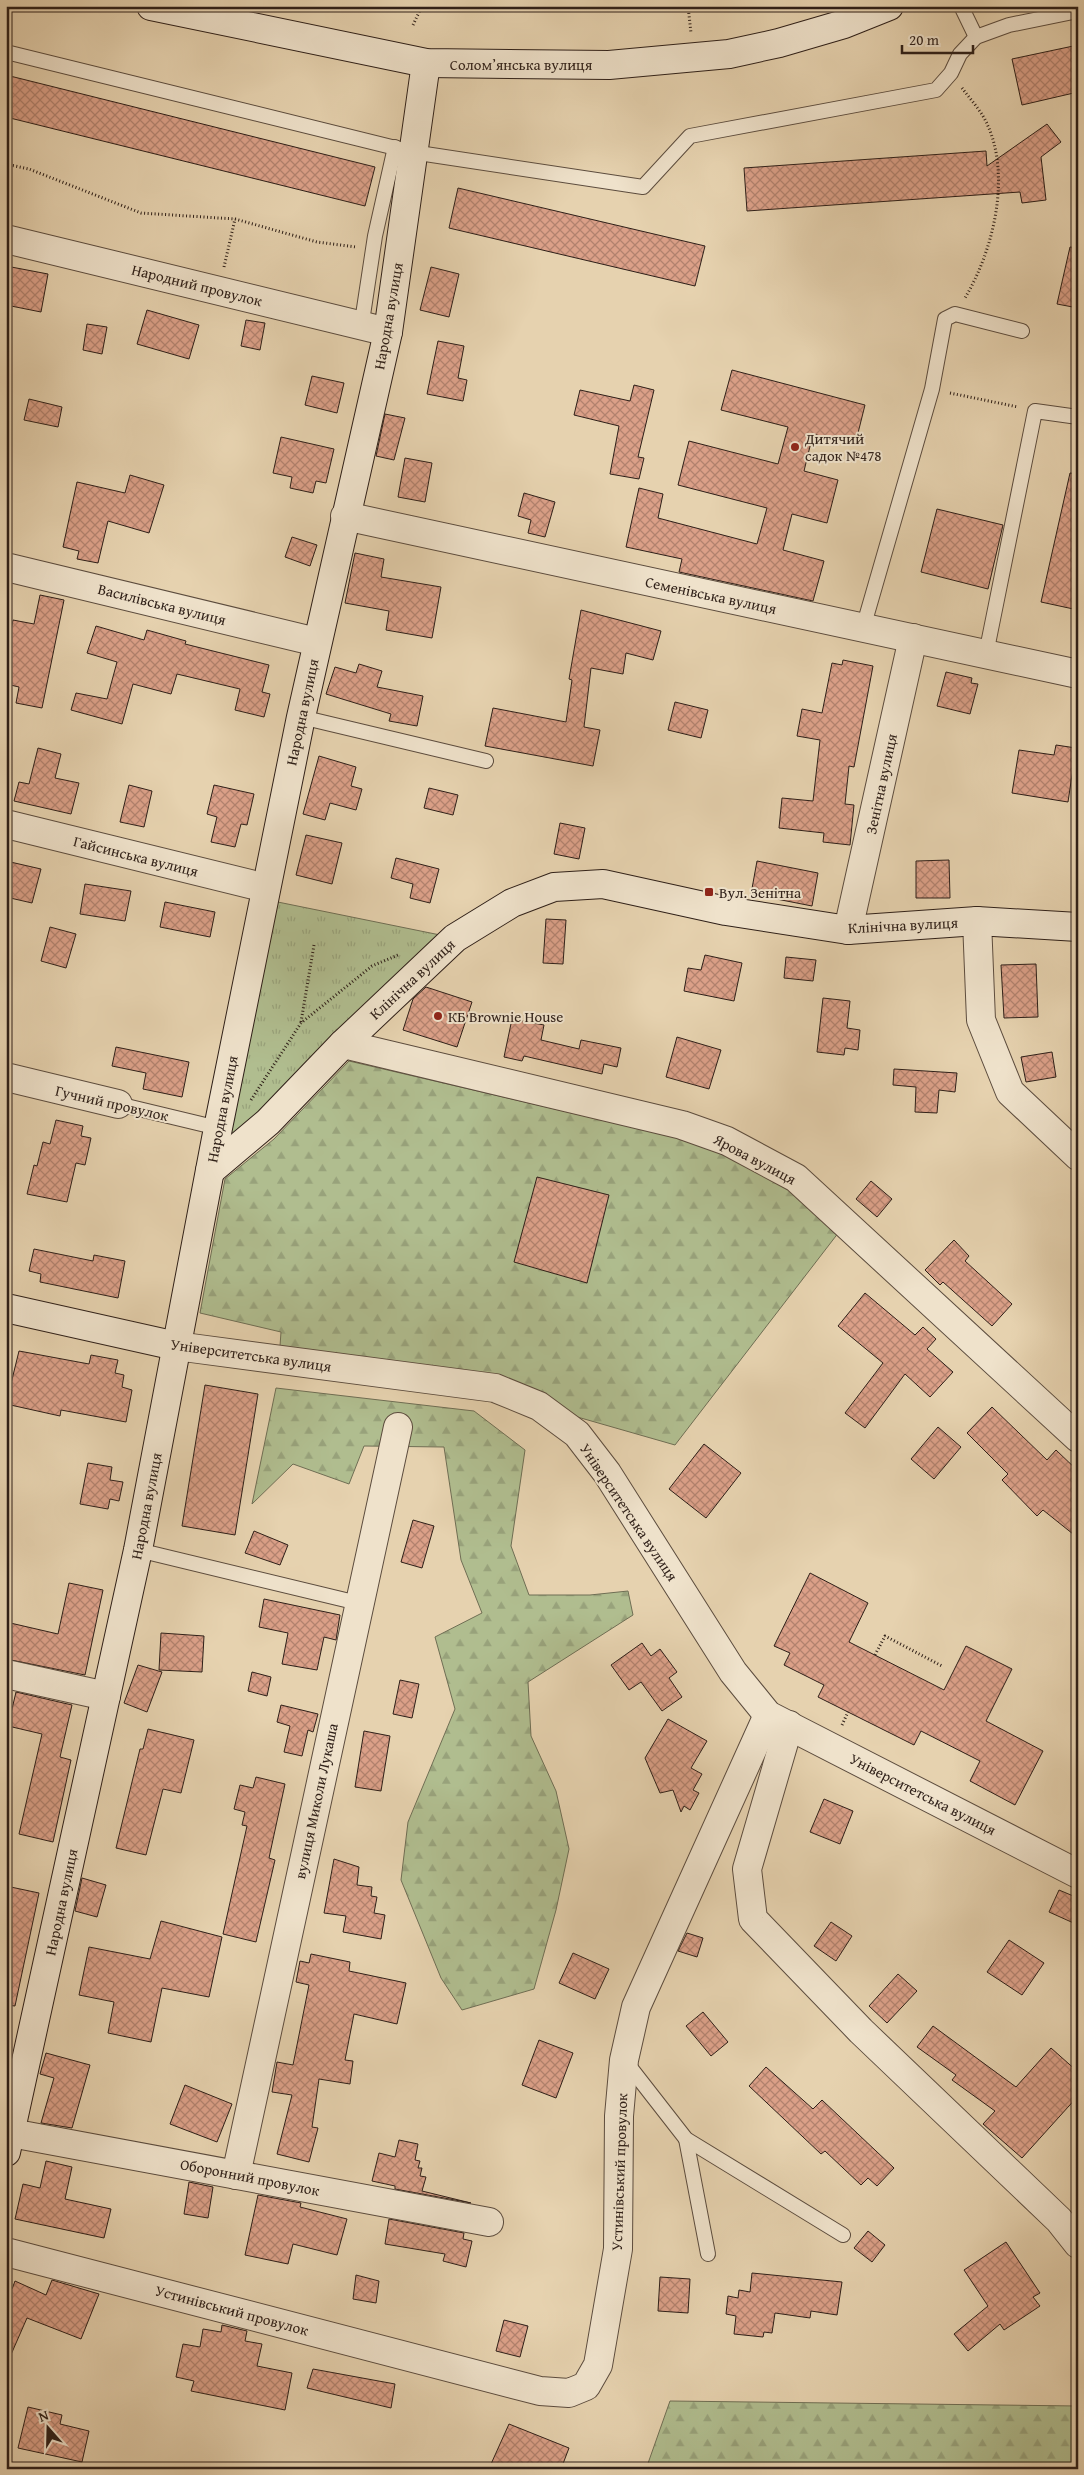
<svg xmlns="http://www.w3.org/2000/svg" width="1084" height="2475" font-family="'Gentium Book Plus',serif">
<style>
.forest{fill:url(#forest-firs);stroke:#6f6e54}
.park{fill:url(#park-tufts);stroke:#6f6e54}
.building{fill:url(#building-cross-hatch);stroke:#2e1f18}
.lines{fill:none;stroke-linecap:round;stroke-linejoin:round}
.lane-casing{stroke:#5c4c3e;stroke-width:16}
.street-casing{stroke:#5c4c3e;stroke-width:30}
.secondary-casing{stroke:#2e1f18;stroke-width:30}
.path{stroke:#2e1f18;stroke-width:3;stroke-dasharray:1 2.5;stroke-linecap:butt}
.lane{stroke:#efe2cb;stroke-width:14}
.street{stroke:#efe2cb;stroke-width:28}
.secondary{stroke:#efe2cb;stroke-width:28}
.poi-dot{fill:#8f2418;stroke:#efe2cb;stroke-width:2}
.labels{text-anchor:middle;dominant-baseline:central;stroke-width:4;stroke-linejoin:round;paint-order:stroke}
.street-label{font-size:15px;fill:#2e1f18;stroke:#efe2cb}
.poi-label{font-size:15px;fill:#2e1f18;stroke:#efe2cb;text-anchor:start}
</style>
<defs>
<pattern id="forest-firs" width="22" height="20" patternUnits="userSpaceOnUse" patternTransform="scale(1.25)"><rect width="22" height="20" fill="#b0bd8f"/><path d="M5 1l3.5 6h-7zM16 11l3.5 6h-7z" fill="#98a27b"/></pattern>
<pattern id="park-tufts" width="24" height="20" patternUnits="userSpaceOnUse" patternTransform="scale(1.25)"><rect width="24" height="20" fill="#b0bd8f"/><path d="M3 7l-1-3M5 7V3M7 7l1-3M15 17l-1-3M17 17v-4M19 17l1-3" fill="none" stroke="#98a27b"/></pattern>
<pattern id="building-cross-hatch" width="8" height="8" patternUnits="userSpaceOnUse" patternTransform="scale(1.25)"><rect width="8" height="8" fill="#dba088"/><path d="M0 0l8 8M0 8l8-8" fill="none" stroke="#b2826e"/></pattern>
</defs>
<rect width="100%" height="100%" fill="#e6d2af"/>
<filter id="stains"><feTurbulence type="fractalNoise" baseFrequency=".004" numOctaves="4"/><feColorMatrix values="0 0 0 0 .2 0 0 0 0 .09 0 0 0 0 .02 0 0 0 .5 -.17"/></filter>
<radialGradient id="worn" r=".72"><stop offset=".6" stop-color="#630" stop-opacity="0"/><stop offset="1" stop-color="#630" stop-opacity=".3"/></radialGradient>
<g class="forest">
<polygon points="349,1061 679,1138 723,1154 793,1192 839,1232 675,1445 539,1406 279,1360 281,1332 200,1313 225,1179 274,1139"/>
<polygon points="276,1388 474,1411 525,1450 511,1546 529,1595 590,1595 628,1591 633,1615 528,1682 531,1736 556,1791 569,1849 556,1910 534,1989 462,2010 441,1978 401,1880 408,1822 455,1709 435,1637 482,1613 461,1560 444,1447 364,1446 349,1484 293,1464 252,1504"/>
<polygon points="670,2401 1078,2406 1078,2469 646,2469"/>
</g>
<polygon class="park" points="263,899 455,938 210,1171"/>
<g class="building">
<polygon points="1078,45 1078,92 1022,105 1012,59"/>
<polygon points="6,75 375,167 365,206 6,117"/>
<polygon points="1047,124 1061,142 1041,157 1046,200 1022,203 1020,192 747,211 744,168 986,151 987,166"/>
<polygon points="458,188 705,246 695,286 449,228"/>
<polygon points="1070,247 1078,248 1078,308 1057,304"/>
<polygon points="6,266 48,274 41,312 6,305"/>
<polygon points="431,267 459,274 449,317 420,310"/>
<polygon points="147,310 199,325 189,359 137,344"/>
<polygon points="246,320 265,323 260,350 241,346"/>
<polygon points="87,324 107,327 102,354 83,350"/>
<polygon points="438,341 464,346 458,378 467,380 463,401 427,394"/>
<polygon points="732,370 865,405 855,445 813,434 804,471 838,480 827,523 792,514 783,550 824,561 813,601 679,572 682,559 626,547 639,488 663,494 658,518 757,544 767,508 678,485 689,441 778,464 788,427 721,410"/>
<polygon points="312,376 344,383 337,413 305,405"/>
<polygon points="634,385 654,390 638,457 644,458 639,479 610,474 619,426 574,415 580,390 630,401"/>
<polygon points="29,399 62,407 58,427 24,420"/>
<polygon points="385,414 405,418 394,460 376,456"/>
<polygon points="281,437 334,449 326,483 316,481 313,493 290,488 292,477 273,473"/>
<polygon points="405,458 432,463 425,502 398,497"/>
<polygon points="1070,473 1078,474 1078,610 1041,602"/>
<polygon points="130,475 164,485 149,533 108,521 98,563 77,559 79,551 63,547 77,482 125,493"/>
<polygon points="524,493 555,502 545,537 528,533 531,520 518,516"/>
<polygon points="937,509 1003,525 988,589 921,572"/>
<polygon points="292,537 317,545 310,566 285,557"/>
<polygon points="355,553 384,559 381,577 441,587 432,638 386,630 389,611 345,603"/>
<polygon points="40,595 64,600 42,708 16,703 19,687 6,684 6,654 13,620 34,624"/>
<polygon points="581,610 661,631 653,660 626,653 623,674 591,668 584,727 600,730 593,766 485,746 493,708 566,722 572,680 569,679"/>
<polygon points="96,626 144,640 147,630 186,641 185,644 269,665 262,692 270,694 264,717 235,710 240,689 177,674 171,694 133,684 122,724 71,710 76,693 107,699 117,662 87,653"/>
<polygon points="843,660 873,666 854,767 849,766 845,804 854,805 850,845 823,842 824,833 779,828 782,798 813,801 820,740 797,736 802,709 822,713 832,663 842,665"/>
<polygon points="359,664 382,671 377,687 423,696 417,726 389,721 391,714 326,694 335,667 356,673"/>
<polygon points="946,672 972,678 971,683 978,684 970,714 937,706"/>
<polygon points="675,702 708,710 701,738 668,730"/>
<polygon points="1056,745 1076,748 1068,802 1012,793 1019,750 1054,755"/>
<polygon points="38,748 61,754 55,778 79,783 71,814 14,801 19,782 29,784"/>
<polygon points="319,756 356,767 351,786 362,789 356,810 330,803 325,820 303,814"/>
<polygon points="129,785 152,791 144,827 120,822"/>
<polygon points="214,785 254,794 247,825 241,824 235,847 211,842 217,817 207,814"/>
<polygon points="429,788 458,795 453,815 424,808"/>
<polygon points="560,823 585,828 579,859 554,854"/>
<polygon points="306,835 342,843 332,884 296,875"/>
<polygon points="396,858 439,869 430,903 410,898 413,884 391,878"/>
<polygon points="949,860 950,898 916,898 916,861"/>
<polygon points="6,861 41,869 32,903 6,897"/>
<polygon points="757,861 818,873 812,906 751,894"/>
<polygon points="85,884 131,891 125,921 80,914"/>
<polygon points="165,902 215,912 210,937 160,927"/>
<polygon points="546,919 566,920 563,964 543,963"/>
<polygon points="50,927 76,934 66,968 41,961"/>
<polygon points="705,955 742,963 734,1001 684,991 688,968 701,970"/>
<polygon points="786,957 816,960 813,981 784,978"/>
<polygon points="1036,964 1038,1017 1004,1018 1001,965"/>
<polygon points="426,987 472,1002 457,1047 403,1030 413,999"/>
<polygon points="823,998 850,1001 847,1028 860,1030 858,1050 845,1048 844,1055 817,1052"/>
<polygon points="512,1019 544,1025 541,1040 579,1049 581,1040 621,1048 617,1067 604,1064 602,1074 524,1056 522,1061 504,1057"/>
<polygon points="677,1037 721,1050 709,1089 666,1077"/>
<polygon points="116,1047 189,1062 182,1097 143,1089 146,1073 112,1066"/>
<polygon points="1052,1052 1056,1077 1026,1082 1021,1057"/>
<polygon points="894,1069 957,1073 955,1092 939,1090 937,1113 915,1112 916,1087 893,1085"/>
<polygon points="56,1120 83,1126 81,1136 91,1138 85,1165 76,1163 67,1202 27,1194 34,1165 37,1166 43,1142 50,1144"/>
<polygon points="537,1177 609,1195 587,1283 514,1262"/>
<polygon points="871,1181 892,1199 877,1217 856,1199"/>
<polygon points="954,1240 969,1256 965,1261 1012,1304 992,1326 943,1282 940,1285 925,1270"/>
<polygon points="34,1249 93,1261 94,1255 125,1261 118,1298 40,1282 41,1274 29,1271"/>
<polygon points="865,1293 915,1335 923,1327 936,1339 927,1349 953,1372 930,1397 905,1374 865,1428 845,1413 883,1363 838,1326"/>
<polygon points="19,1351 89,1364 91,1355 118,1360 115,1373 124,1375 122,1387 132,1390 126,1422 61,1410 60,1416 6,1404"/>
<polygon points="205,1385 258,1394 235,1535 182,1526"/>
<polygon points="992,1407 1047,1460 1056,1450 1078,1471 1078,1538 1043,1510 1037,1516 1002,1480 1008,1474 967,1433"/>
<polygon points="938,1427 961,1447 934,1479 911,1459"/>
<polygon points="704,1444 741,1473 706,1518 669,1489"/>
<polygon points="88,1463 112,1467 110,1480 123,1482 119,1501 110,1499 108,1509 80,1504"/>
<polygon points="413,1520 434,1526 422,1568 401,1562"/>
<polygon points="254,1531 288,1545 280,1565 245,1553"/>
<polygon points="810,1573 868,1603 849,1642 944,1690 966,1646 1012,1669 986,1721 1043,1751 1015,1805 970,1781 980,1761 921,1731 914,1745 818,1697 824,1685 784,1665 790,1653 774,1646"/>
<polygon points="69,1583 103,1590 85,1675 6,1659 6,1622 58,1634"/>
<polygon points="264,1599 340,1615 336,1640 324,1637 317,1670 282,1664 288,1633 259,1627"/>
<polygon points="161,1633 204,1636 202,1672 159,1670"/>
<polygon points="642,1643 651,1656 660,1649 677,1672 669,1678 682,1697 662,1711 641,1682 629,1690 611,1665"/>
<polygon points="138,1665 162,1672 147,1712 124,1703"/>
<polygon points="252,1672 271,1677 267,1696 248,1691"/>
<polygon points="400,1680 419,1684 412,1718 393,1714"/>
<polygon points="16,1692 72,1705 60,1757 71,1760 53,1842 19,1834 42,1734 8,1726"/>
<polygon points="281,1705 318,1714 313,1732 308,1730 302,1756 284,1752 290,1726 277,1722"/>
<polygon points="668,1719 707,1741 691,1768 702,1774 693,1790 699,1793 690,1810 684,1806 681,1812 673,1790 660,1793 645,1758"/>
<polygon points="148,1729 194,1740 181,1793 163,1789 146,1855 116,1848 140,1749 143,1749"/>
<polygon points="364,1731 390,1736 381,1791 355,1787"/>
<polygon points="256,1777 285,1784 269,1858 275,1860 256,1942 223,1934 247,1826 242,1825 245,1812 234,1809 240,1785 253,1788"/>
<polygon points="824,1799 853,1811 840,1844 810,1832"/>
<polygon points="334,1859 359,1867 357,1885 372,1887 371,1896 377,1897 374,1913 385,1915 381,1939 343,1932 346,1916 324,1913"/>
<polygon points="82,1878 106,1885 97,1917 75,1911"/>
<polygon points="6,1886 39,1893 15,2006 6,2005"/>
<polygon points="1059,1890 1078,1898 1078,1925 1049,1912"/>
<polygon points="161,1921 222,1937 209,1997 162,1988 151,2042 108,2033 114,2002 79,1995 89,1947 150,1959"/>
<polygon points="831,1922 852,1936 836,1961 814,1946"/>
<polygon points="687,1933 703,1938 697,1957 678,1951"/>
<polygon points="1009,1940 1044,1963 1022,1995 987,1972"/>
<polygon points="573,1953 609,1969 595,1999 559,1983"/>
<polygon points="311,1954 350,1962 349,1971 406,1983 397,2024 354,2014 345,2060 353,2061 350,2084 319,2079 312,2127 318,2128 309,2162 277,2154 292,2095 272,2092 277,2062 293,2065 309,1985 296,1982 300,1961 309,1963"/>
<polygon points="898,1974 917,1991 887,2023 869,2006"/>
<polygon points="703,2012 728,2042 711,2056 686,2026"/>
<polygon points="933,2026 1016,2087 1051,2048 1078,2072 1078,2096 1022,2158 983,2124 995,2111 952,2080 956,2075 917,2047"/>
<polygon points="539,2040 573,2053 556,2098 522,2085"/>
<polygon points="46,2053 90,2065 72,2128 41,2123 54,2078 40,2074"/>
<polygon points="766,2067 813,2109 822,2100 894,2168 877,2186 868,2178 861,2185 825,2151 821,2154 749,2086"/>
<polygon points="185,2085 232,2104 217,2142 170,2124"/>
<polygon points="399,2140 418,2144 415,2160 420,2161 418,2168 422,2168 420,2176 426,2177 422,2191 471,2203 395,2189 395,2186 372,2181 379,2153 395,2157"/>
<polygon points="46,2161 72,2167 65,2199 111,2209 104,2238 15,2219 23,2184 40,2188"/>
<polygon points="189,2182 213,2187 208,2218 184,2214"/>
<polygon points="258,2195 301,2203 300,2207 347,2219 337,2255 293,2244 288,2264 245,2255"/>
<polygon points="389,2219 464,2233 463,2239 472,2241 466,2267 443,2261 445,2254 385,2244"/>
<polygon points="868,2231 885,2245 872,2262 854,2248"/>
<polygon points="1006,2242 1040,2293 1033,2297 1040,2306 1004,2330 1000,2324 968,2351 954,2334 988,2306 964,2270"/>
<polygon points="752,2273 842,2282 837,2315 811,2311 810,2318 775,2313 772,2333 764,2332 763,2337 734,2334 736,2316 726,2314 728,2296 738,2298 739,2290 750,2292"/>
<polygon points="356,2275 379,2281 376,2303 353,2299"/>
<polygon points="660,2277 690,2279 688,2313 658,2311"/>
<polygon points="52,2280 99,2294 81,2339 27,2318 6,2366 6,2286 12,2289 15,2281 46,2295"/>
<polygon points="504,2320 528,2326 520,2357 496,2351"/>
<polygon points="222,2325 247,2331 245,2341 262,2344 257,2366 292,2373 285,2410 191,2391 194,2381 176,2377 183,2344 200,2347 203,2329 221,2332"/>
<polygon points="313,2369 395,2384 391,2408 307,2388"/>
<polygon points="28,2407 62,2415 60,2424 89,2431 82,2462 18,2448"/>
<polygon points="509,2424 569,2448 561,2469 503,2469 491,2464"/>
</g>
<g class="lines">
<defs>
<g id="lane">
<polyline points="961,6 976,37"/>
<polyline points="6,52 412,152 643,187 690,136 936,90 951,73 960,54 976,37 1009,25 1078,11"/>
<polyline points="366,327 363,315 375,236 395,147"/>
<polyline points="863,628 932,389 945,319 955,314 1022,331"/>
<polyline points="986,654 1035,411 1078,417"/>
<polyline points="301,717 486,761"/>
<polyline points="118,1104 218,1128"/>
<polyline points="138,1550 358,1603"/>
<polyline points="626,2062 686,2139 843,2235"/>
<polyline points="686,2139 708,2254"/>
</g>
<g id="street">
<polyline points="6,239 388,332"/>
<polyline points="345,516 1078,674"/>
<polyline points="6,567 317,642"/>
<polyline points="6,824 266,888"/>
<polyline points="977,921 981,1020 1010,1092 1078,1156"/>
<polyline points="848,930 913,638"/>
<polyline points="343,1044 682,1125 727,1141 796,1178 1078,1438"/>
<polyline points="6,1077 118,1104"/>
<polyline points="176,1346 495,1388 539,1406 577,1434 607,1473 733,1672 768,1715 1078,1874"/>
<polyline points="6,1674 106,1696"/>
<polyline points="789,1725 747,1869 753,1919 861,2031 1059,2220 1078,2244"/>
<polyline points="11,2133 489,2222"/>
<polyline points="236,2175 398,1427"/>
<polyline points="6,2252 540,2391 569,2393 586,2386 598,2365 618,2249 619,2116 624,2060 636,2007 768,1715"/>
</g>
<g id="secondary">
<polyline points="151,6 426,63 609,65 729,54 779,43 844,24 889,6"/>
<polyline points="210,1171 268,1122 343,1044 455,938 512,903 554,887 603,884 726,911 848,930 977,921 1078,927"/>
<polyline points="6,1308 176,1346"/>
<polyline points="6,2152 138,1550 218,1128 301,717 388,332 426,63"/>
</g>
</defs>
<use href="#lane" class="lane-casing"/>
<use href="#street" class="street-casing"/>
<use href="#secondary" class="secondary-casing"/>
<g class="path">
<polyline points="688,6 691,33"/>
<polyline points="413,25 422,6"/>
<path d="M 962,88 C 971,100 983,113 988,126 C 1011,178 993,251 965,298"/>
<polyline points="6,164 29,169 141,213 235,219 317,242 356,247"/>
<polyline points="224,267 235,219"/>
<polyline points="950,393 1018,407"/>
<polyline points="301,1022 314,945"/>
<polyline points="251,1100 301,1023 372,966 398,955"/>
<polyline points="875,1655 885,1636 942,1666"/>
<polyline points="842,1725 848,1712"/>
</g>
<use href="#lane" class="lane"/>
<use href="#street" class="street"/>
<use href="#secondary" class="secondary"/>
</g>
<g class="poi-dot">
<circle cx="795" cy="447" r="5"/>
<rect x="704" y="887" width="10" height="10" rx="2.5"/>
<circle cx="438" cy="1016" r="5"/>
</g>
<g class="labels">
<g class="street-label">
<text x="521" y="64">Соломʼянська вулиця</text>
<text transform="translate(197 285) rotate(14)">Народний провулок</text>
<text transform="translate(388 316) rotate(-80)">Народна вулиця</text>
<text transform="translate(711 595) rotate(12)">Семенівська вулиця</text>
<text transform="translate(162 604) rotate(14)">Василівська вулиця</text>
<text transform="translate(302 712) rotate(-78)">Народна вулиця</text>
<text transform="translate(881 784) rotate(-78)">Зенітна вулиця</text>
<text transform="translate(136 856) rotate(14)">Гайсинська вулиця</text>
<text transform="translate(903 925) rotate(-3)">Клінічна вулиця</text>
<text transform="translate(412 979) rotate(-43)">Клінічна вулиця</text>
<text transform="translate(112 1103) rotate(13)">Гучний провулок</text>
<text transform="translate(222 1109) rotate(-79)">Народна вулиця</text>
<text transform="translate(755 1159) rotate(28)">Ярова вулиця</text>
<text transform="translate(251 1355) rotate(8)">Університетська вулиця</text>
<text transform="translate(146 1506) rotate(-79)">Народна вулиця</text>
<text transform="translate(629 1512) rotate(56)">Університетська вулиця</text>
<text transform="translate(923 1794) rotate(27)">Університетська вулиця</text>
<text transform="translate(316 1801) rotate(-78)">вулиця Миколи Лукаша</text>
<text transform="translate(61 1902) rotate(-78)">Народна вулиця</text>
<text transform="translate(619 2172) rotate(-88)">Устинівський провулок</text>
<text transform="translate(250 2177) rotate(11)">Оборонний провулок</text>
<text transform="translate(232 2310) rotate(15)">Устинівський провулок</text>
</g>
<g class="poi-label">
<text x="805" y="438">Дитячий<tspan x="805" dy="17">садок №478</tspan></text>
<text x="719" y="892">Вул. Зенітна</text>
<text x="448" y="1016">КБ Brownie House</text>
</g>
</g>
<rect width="1084" height="2475" fill="none" stroke="#e6d2af" stroke-width="25"/>
<rect x="8" y="8" width="1069" height="2460" fill="none" stroke="#2e1f18" stroke-width="2.5"/>
<rect x="12" y="12" width="1059" height="2450" fill="none" stroke="#2e1f18"/>
<g transform="translate(48 2428) rotate(340)" stroke="#efe2cb" stroke-width="4" paint-order="stroke">
<path d="M0-4L9 19L0 12L-9 19Z" fill="#2e1f18"/>
<text y="-8" font-size="14" font-weight="bold" text-anchor="middle" fill="#2e1f18">N</text>
</g>
<path d="M902 45v8h71v-8" fill="none" stroke="#2e1f18" stroke-width="2.5"/>
<text x="909" y="45" font-size="15" fill="#2e1f18" stroke="#efe2cb" stroke-width="4" paint-order="stroke">20 m</text>
<rect width="100%" height="100%" filter="url(#stains)"/>
<rect width="100%" height="100%" fill="url(#worn)"/>
</svg>
